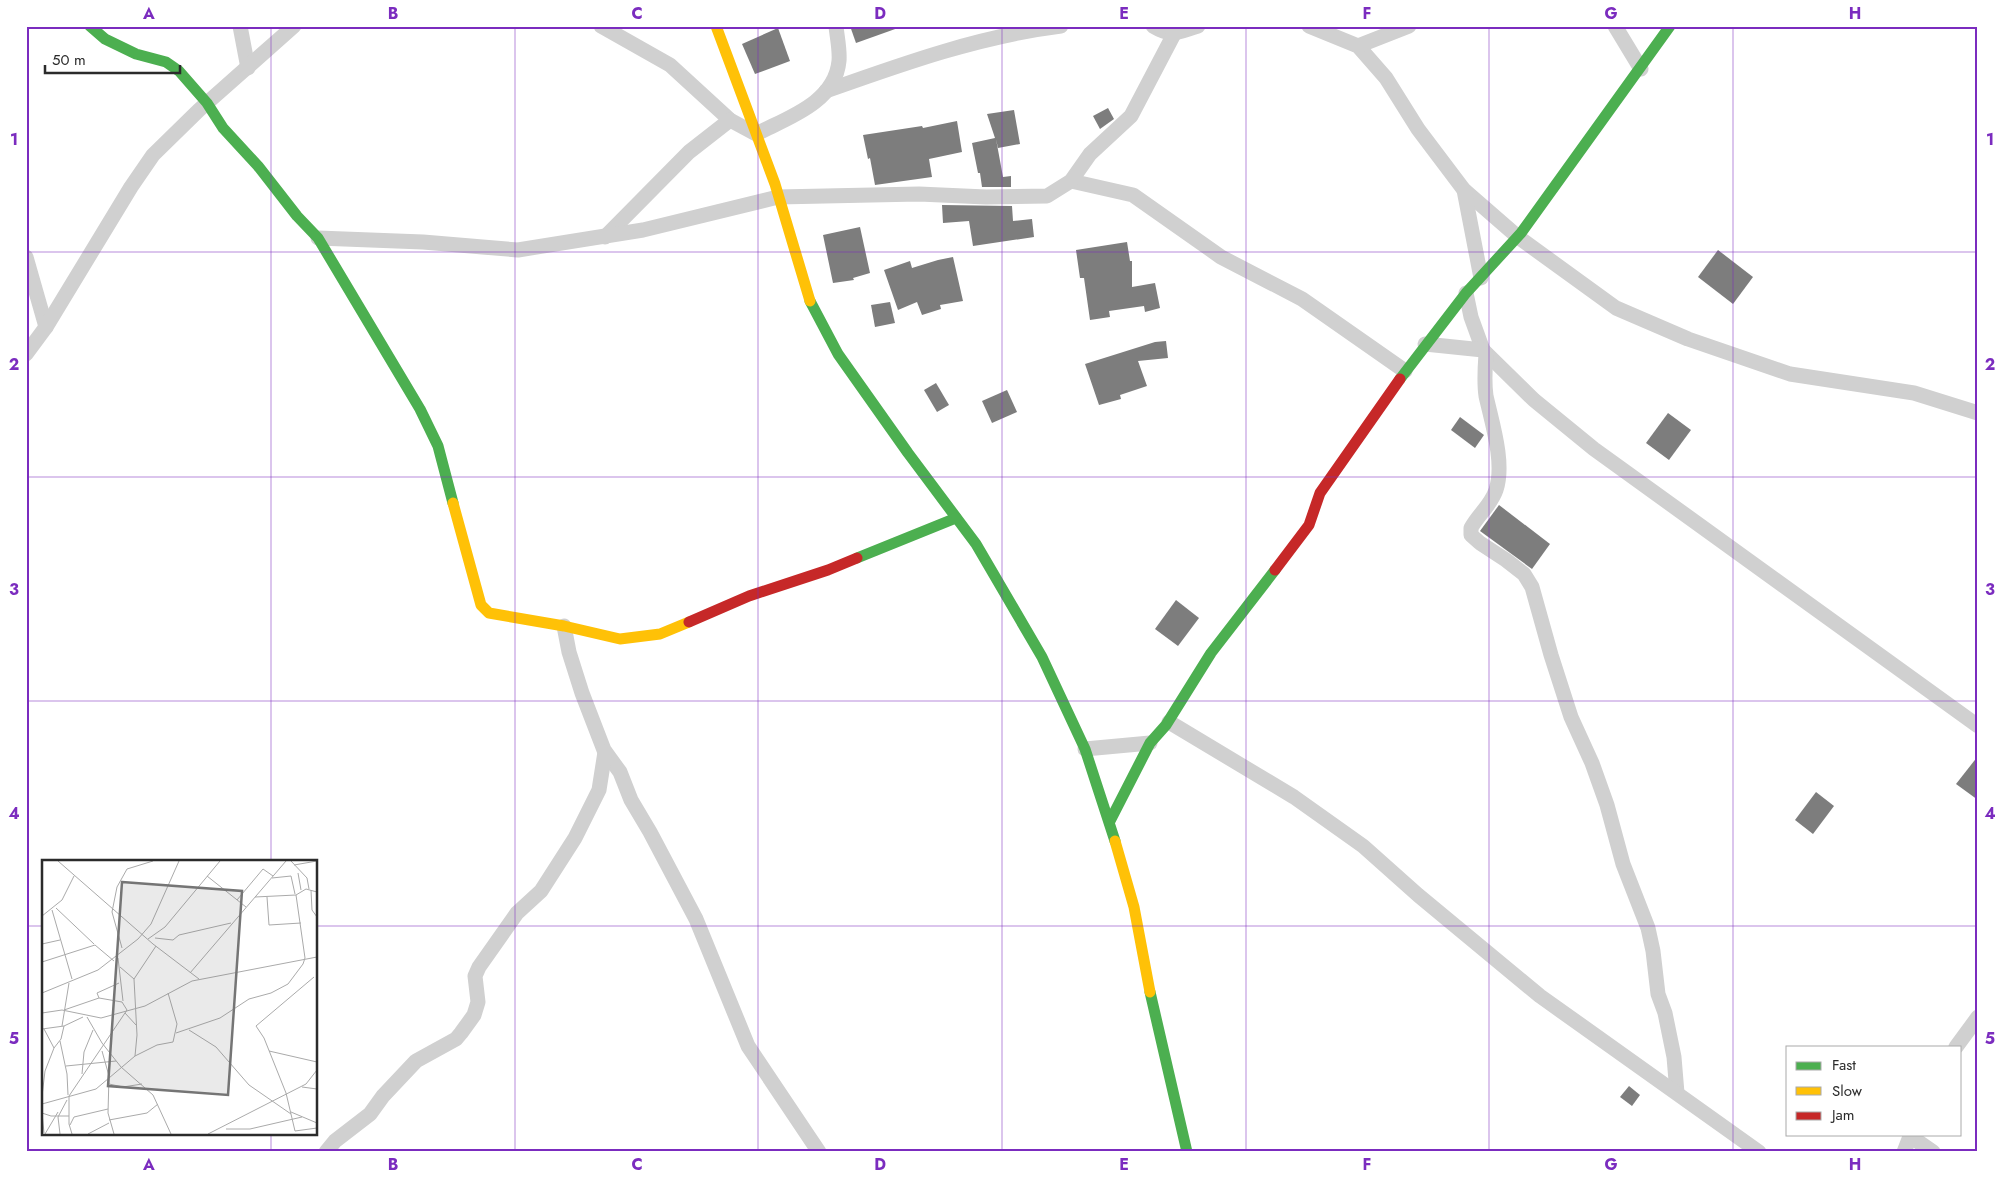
<svg xmlns="http://www.w3.org/2000/svg" width="2004" height="1178" font-family="Jost,sans-serif">
<style>
.building{fill:#7d7d7d}
.lines{fill:none;stroke-linecap:round;stroke-linejoin:round}
.street{stroke:#d0d0d0;stroke-width:15}
.fast{stroke:#4caf50;stroke-width:11}
.slow{stroke:#ffc107;stroke-width:11}
.jam{stroke:#c62828;stroke-width:11}
.grid{fill:none;stroke:#7b2cbf;stroke-width:1;stroke-opacity:0.55}
.inset-road{fill:none;stroke:#aaa;stroke-width:1}
.view{fill:#757575;fill-opacity:0.15;stroke:#757575;stroke-width:2.5}
.inset-edge{fill:none;stroke:#2b2b2b;stroke-width:2.5}
.neatline{fill:none;stroke:#7b2cbf;stroke-width:2}
.grid-label{font-size:16px;text-anchor:middle;font-weight:bold;fill:#7b2cbf}
</style>
<rect width="100%" height="100%" fill="#fff"/>
<g class="building">
<polygon points="850,26 898,26 898,28 856,43"/>
<polygon points="778,28 790,61 755,74 742,44"/>
<polygon points="1108,108 1114,119 1100,129 1093,116"/>
<polygon points="1014,110 1020,144 998,148 996,139 1003,177 1011,176 1011,187 982,187 980,173 978,173 972,143 995,138 987,114"/>
<polygon points="957,121 962,152 929,159 932,177 875,185 870,158 868,159 863,135 922,126 923,128"/>
<polygon points="942,205 1012,206 1013,221 1032,219 1034,237 973,246 969,221 943,223"/>
<polygon points="860,227 870,273 853,278 854,280 833,283 823,235"/>
<polygon points="1127,242 1130,261 1132,261 1132,287 1155,283 1160,308 1145,312 1144,306 1109,311 1110,317 1090,320 1084,278 1080,278 1076,250"/>
<polygon points="1718,250 1753,277 1733,304 1698,277"/>
<polygon points="953,257 963,301 940,305 941,309 922,315 917,302 898,310 884,270 910,261 912,268 938,260"/>
<polygon points="890,302 895,323 875,327 871,305"/>
<polygon points="1166,341 1168,358 1138,361 1147,386 1120,395 1121,399 1099,405 1085,364 1155,342"/>
<polygon points="936,383 949,405 937,412 924,390"/>
<polygon points="1007,390 1017,412 992,423 982,401"/>
<polygon points="1668,413 1691,430 1669,460 1646,443"/>
<polygon points="1460,417 1484,435 1475,448 1451,430"/>
<polygon points="1499,505 1550,544 1532,569 1480,531"/>
<polygon points="1176,600 1199,618 1178,646 1155,629"/>
<polygon points="1978,756 1978,800 1956,784"/>
<polygon points="1816,792 1834,806 1813,834 1795,820"/>
<polygon points="1629,1086 1640,1095 1632,1106 1620,1097"/>
</g>
<g class="lines">
<g class="street">
<polyline points="240,26 248,68"/>
<path d="M 601,26 L 670,65 L 730,120 L 756,134 C 787,118 835,103 839,61 C 840,50 837,37 836,26"/>
<path d="M 1153,26 C 1173,38 1178,32 1198,26"/>
<polyline points="1309,26 1358,46 1386,78 1418,129 1464,190 1518,237 1616,308 1688,339 1790,374 1914,393 1978,413"/>
<polyline points="1615,26 1641,69"/>
<polyline points="1358,46 1409,26"/>
<path d="M 826,91 C 902,64 980,36 1061,26"/>
<polyline points="1071,181 1133,195 1221,257 1302,299 1405,371"/>
<polyline points="1464,190 1481,278"/>
<polyline points="605,237 689,152 730,120"/>
<polyline points="318,238 423,242 518,250 643,230 778,197 919,194 986,197 1047,196 1071,181 1090,154 1131,116 1174,34"/>
<polyline points="26,257 46,327"/>
<polyline points="1466,293 1471,317 1483,350 1534,400 1594,449 1978,726"/>
<polyline points="1425,344 1483,350"/>
<polyline points="26,354 46,327 131,187 153,155 199,110 294,26"/>
<path d="M 1486,354 C 1485,367 1484,382 1486,396 C 1492,423 1505,463 1496,490 C 1491,505 1478,515 1471,528 L 1471,535 L 1480,543 L 1506,560 L 1524,574 L 1532,587 L 1551,655 L 1571,717 L 1592,763 L 1607,805 L 1623,864 L 1648,928 L 1653,951 L 1658,994 L 1665,1013 L 1674,1057 L 1677,1093"/>
<polyline points="564,626 569,652 582,693 604,750 620,772 631,800 650,832 696,919 748,1046 819,1152"/>
<polyline points="1169,722 1294,797 1363,846 1418,895 1540,996 1759,1152"/>
<polyline points="1085,749 1150,743"/>
<polyline points="1956,1047 1978,1017"/>
<polyline points="1910,1136 1933,1152"/>
<polyline points="326,1152 335,1141 370,1114 383,1096 416,1061 456,1039 461,1033 474,1015 478,1002 475,976 479,967 517,913 541,891 575,838 599,790 605,752"/>
<polyline points="1904,1152 1911,1134"/>
</g>
<g class="fast">
<polyline points="90,26 105,39 136,54 166,62 179,71 207,103 223,128 258,166 297,216 318,238 420,409 438,446 453,503"/>
<polyline points="810,301 838,354 908,453 976,544 1042,657 1085,749 1115,841"/>
<polyline points="1400,379 1466,293 1521,233 1670,26"/>
<polyline points="857,558 956,518"/>
<polyline points="1110,821 1150,743 1166,725 1211,653 1275,570"/>
<polyline points="1150,992 1187,1152"/>
</g>
<g class="slow">
<polyline points="716,26 775,184 810,301"/>
<polyline points="453,503 481,605 489,613 564,626 620,639 660,634 689,622"/>
<polyline points="1115,841 1134,907 1150,992"/>
</g>
<g class="jam">
<polyline points="1275,570 1309,525 1320,493 1400,379"/>
<polyline points="689,622 749,596 828,570 857,558"/>
</g>
</g>
<path class="grid" d="M 271,26 L 271,862M 515,26 L 515,1152M 758,26 L 758,1152M 1002,26 L 1002,1152M 1246,26 L 1246,1152M 1489,26 L 1489,1152M 1733,26 L 1733,1152M 26,252 L 1978,252M 26,477 L 1978,477M 26,701 L 1978,701M 26,926 L 44,926M 316,926 L 1978,926M 271,1134 L 271,1152"/>
<g transform="translate(42 860)">
<rect width="275" height="275" fill="#fff"/>
<path class="inset-road" d="M 16,1 L 111,84 L 157,119M 249,1 L 265,18 L 267,29M 252,5 L 275,1M 256,13 L 259,30M 165,16 L 204,47M 230,18 L 249,16 L 253,34M 269,30 L 270,50 L 275,57M 254,35 L 264,29 L 275,32M 225,37 L 227,65 L 259,63M 195,40 L 221,9 L 231,16M 14,48 L 52,84M 10,50 L 30,119M 0,56 L 20,40 L 32,16M 113,78 L 131,80 L 137,75 L 189,63M 106,79 L 123,67 L 178,1M 0,84 L 18,80M 80,88 L 70,52 L 75,27 L 85,9 L 111,1M 76,98 L 81,141M 0,102 L 53,85 L 72,101M 78,107 L 92,119M 148,113 L 244,1M 272,117 L 214,166 L 222,178 L 244,233 L 253,271 L 275,268M 0,133 L 56,110 L 96,79 L 109,64 L 137,1M 57,138 L 55,133 L 77,123M 22,150 L 57,138 L 80,142 L 85,150 L 27,236 L 27,264 L 30,274M 0,153 L 20,150 L 59,158 L 103,146 L 150,121 L 275,97M 83,153 L 94,165M 45,157 L 60,183 L 79,207 L 111,235 L 129,274M 20,166 L 27,123M 0,169 L 22,166 L 41,157M 2,169 L 12,188M 147,170 L 174,187 L 207,225 L 249,254M 134,173 L 178,158 L 207,139 L 229,133 L 246,124 L 261,104 L 263,98 L 254,35 L 213,37M 18,181 L 25,214 L 26,235M 60,191 L 67,216 L 66,253 L 72,274M 227,191 L 275,202M 93,196 L 95,175 L 92,119 L 114,86M 24,206 L 74,201M 40,214 L 42,192 L 51,170M 67,224 L 81,227 L 100,224M 260,227 L 275,229M 0,236 L 3,211 L 12,188 L 19,179 L 22,166M 0,244 L 54,229 L 93,196 L 115,185 L 131,182 L 135,164 L 126,133M 249,252 L 275,263M 0,253 L 9,256 L 27,256M 0,253 L 2,273M 67,260 L 105,253 L 116,244M 28,265 L 32,257 L 66,249M 184,269 L 208,269 L 260,257M 3,274 L 16,252M 18,274 L 16,257 L 25,240M 46,274 L 67,263M 166,274 L 264,224 L 275,210"/>
<path class="view" d="M 80,22 L 200,31 L 186,235 L 66,226 Z"/>
<rect width="275" height="275" class="inset-edge"/>
</g>
<rect width="2004" height="1178" fill="none" stroke="#ffffff" stroke-width="55"/>
<rect x="1786" y="1046" width="175" height="90" fill="#ffffff" stroke="#aaaaaa"/>
<rect x="1796" y="1062" width="25" height="8" fill="#4caf50" stroke="#aaaaaa"/>
<text x="1832" y="1070" font-size="15" fill="#2b2b2b">Fast</text>
<rect x="1796" y="1087" width="25" height="8" fill="#ffc107" stroke="#aaaaaa"/>
<text x="1832" y="1096" font-size="15" fill="#2b2b2b">Slow</text>
<rect x="1796" y="1112" width="25" height="8" fill="#c62828" stroke="#aaaaaa"/>
<text x="1832" y="1120" font-size="15" fill="#2b2b2b">Jam</text>
<path d="M45 65v8h135v-8" fill="none" stroke="#2b2b2b" stroke-width="2.5"/>
<text x="52" y="65" font-size="15" fill="#2b2b2b" stroke="#ffffff" stroke-width="4" paint-order="stroke">50 m</text>
<rect x="28" y="28" width="1948" height="1122" class="neatline"/>
<g class="grid-label">
<text x="149" y="19">A</text>
<text x="393" y="19">B</text>
<text x="637" y="19">C</text>
<text x="880" y="19">D</text>
<text x="1124" y="19">E</text>
<text x="1367" y="19">F</text>
<text x="1611" y="19">G</text>
<text x="1855" y="19">H</text>
<text x="14" y="145">1</text>
<text x="1990" y="145">1</text>
<text x="14" y="370">2</text>
<text x="1990" y="370">2</text>
<text x="14" y="595">3</text>
<text x="1990" y="595">3</text>
<text x="14" y="819">4</text>
<text x="1990" y="819">4</text>
<text x="14" y="1044">5</text>
<text x="1990" y="1044">5</text>
<text x="149" y="1170">A</text>
<text x="393" y="1170">B</text>
<text x="637" y="1170">C</text>
<text x="880" y="1170">D</text>
<text x="1124" y="1170">E</text>
<text x="1367" y="1170">F</text>
<text x="1611" y="1170">G</text>
<text x="1855" y="1170">H</text>
</g>
</svg>
